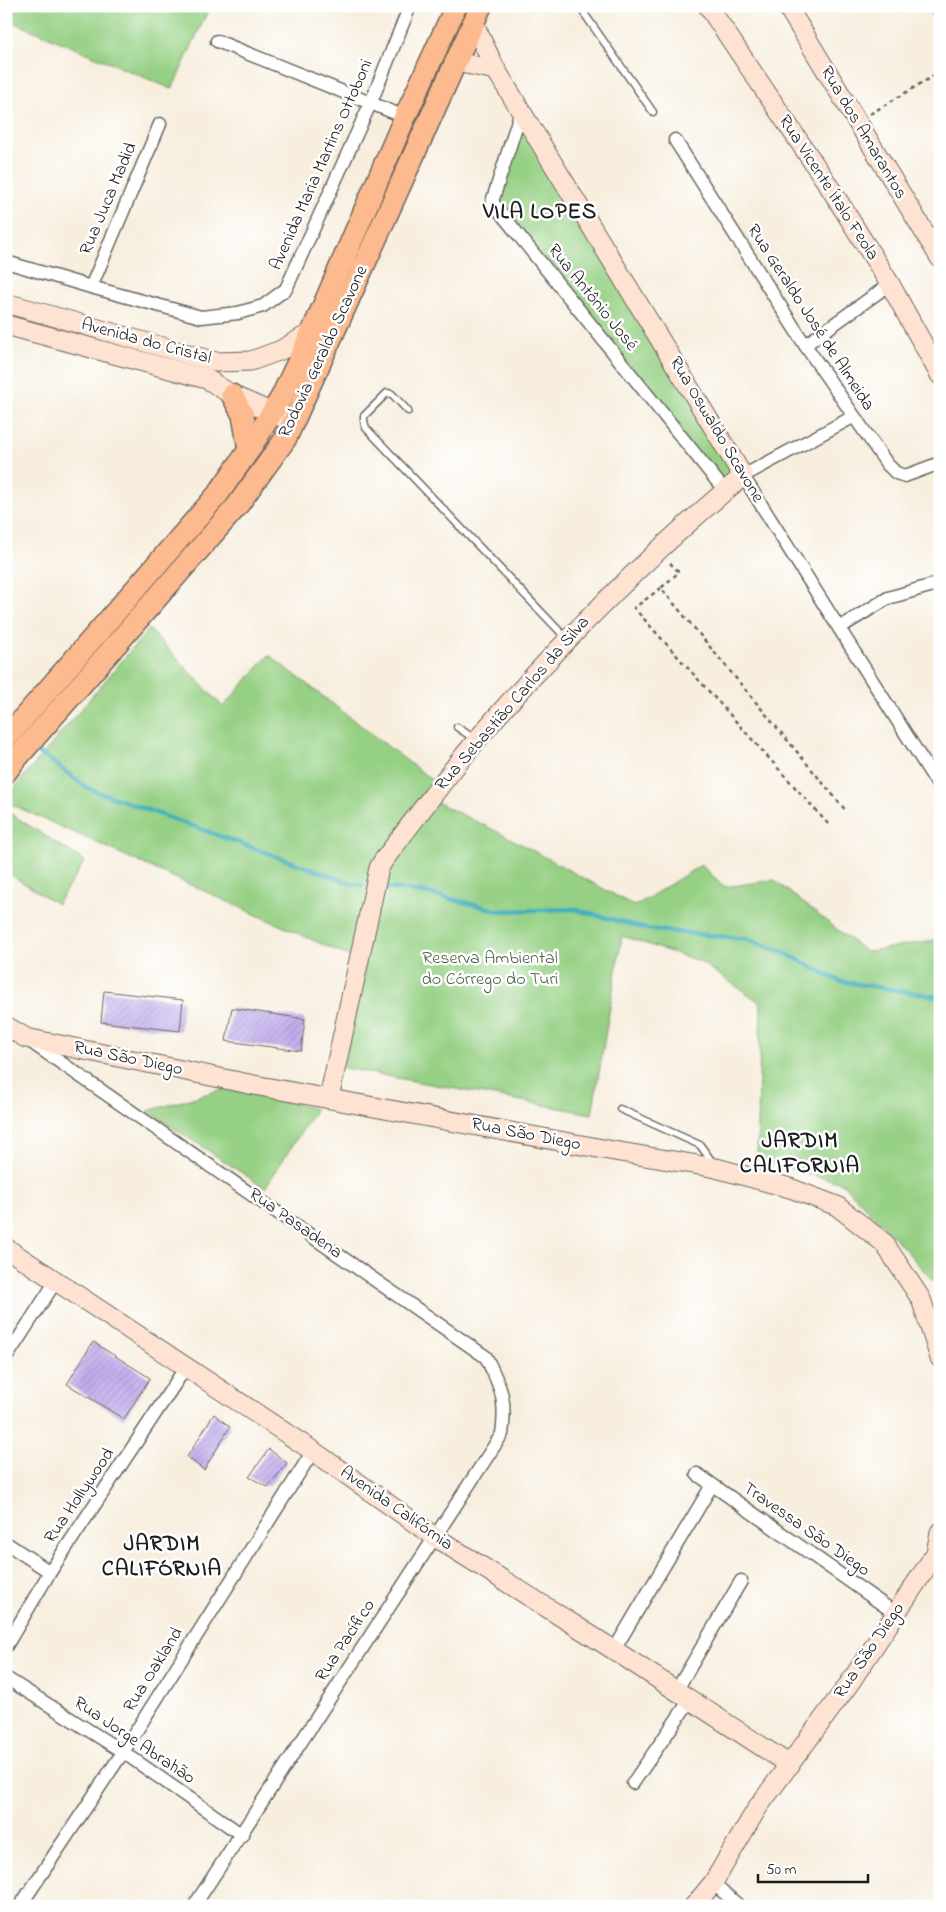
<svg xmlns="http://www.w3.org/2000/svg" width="946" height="1912" font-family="'Indie Flower',sans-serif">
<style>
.green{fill:#96d084;stroke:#597650}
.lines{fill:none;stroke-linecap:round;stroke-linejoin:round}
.stream{stroke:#40afbc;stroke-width:4.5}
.building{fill:url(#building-hatch)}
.lane-casing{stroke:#696660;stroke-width:9}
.street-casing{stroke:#696660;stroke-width:15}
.secondary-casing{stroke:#696660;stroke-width:21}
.primary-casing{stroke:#696660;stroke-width:24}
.path{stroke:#696660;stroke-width:2.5;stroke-dasharray:4 4;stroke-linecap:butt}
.lane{stroke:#fff;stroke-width:6}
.street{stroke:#fff;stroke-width:12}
.secondary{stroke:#fee3d2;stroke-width:19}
.primary{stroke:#fcba8e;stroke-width:21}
.labels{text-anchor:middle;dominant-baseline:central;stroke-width:5;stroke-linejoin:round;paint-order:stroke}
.street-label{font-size:18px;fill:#1c1c1c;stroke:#fff}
.park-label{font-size:18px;fill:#4d6446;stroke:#fff}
.district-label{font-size:22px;font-weight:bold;letter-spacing:1px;fill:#1c1c1c;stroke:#fff}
</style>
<defs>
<pattern id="building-hatch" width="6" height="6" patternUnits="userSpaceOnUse" patternTransform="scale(1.25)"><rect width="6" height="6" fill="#bea9eb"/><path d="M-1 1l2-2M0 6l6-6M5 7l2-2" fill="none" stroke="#a391c9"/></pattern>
</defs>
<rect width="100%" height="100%" fill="#fff"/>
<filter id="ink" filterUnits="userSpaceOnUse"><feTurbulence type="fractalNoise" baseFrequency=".02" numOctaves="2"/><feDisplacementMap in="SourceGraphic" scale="10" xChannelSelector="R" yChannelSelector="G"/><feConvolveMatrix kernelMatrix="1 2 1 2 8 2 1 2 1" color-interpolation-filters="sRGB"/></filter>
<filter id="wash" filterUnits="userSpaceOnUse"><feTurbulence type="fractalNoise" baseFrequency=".0096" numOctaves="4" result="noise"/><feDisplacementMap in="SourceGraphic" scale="20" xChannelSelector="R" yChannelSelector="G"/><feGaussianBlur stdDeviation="1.12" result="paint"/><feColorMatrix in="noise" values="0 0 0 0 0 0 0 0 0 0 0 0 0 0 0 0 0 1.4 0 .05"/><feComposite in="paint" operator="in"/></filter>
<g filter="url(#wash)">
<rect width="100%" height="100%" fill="#f7eede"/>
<g class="green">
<polygon points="6,6 210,6 172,89 6,19"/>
<polygon points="521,111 743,476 725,491 492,202"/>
<polygon points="149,629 223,707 269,655 433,781 438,803 508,837 635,906 701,865 725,887 774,880 866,952 940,939 940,1289 897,1240 842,1183 757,1159 761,1003 699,961 622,936 592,1114 343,1068 366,964 6,802 6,798"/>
<polygon points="6,811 85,861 57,904 6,872"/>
<polygon points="227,1088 316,1109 265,1188 148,1111"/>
</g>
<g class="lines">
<g class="stream">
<polyline points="34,751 49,759 87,788 353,884 362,885"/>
<polyline points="388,888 427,893 500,911 574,909 647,929 745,939 783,952 839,981 940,997"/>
</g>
</g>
<g id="blocks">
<g class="building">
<polygon points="104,991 183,1000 180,1031 101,1022"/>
<polygon points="232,1008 305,1019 301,1051 226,1041"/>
<polygon points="93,1342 150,1378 124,1419 67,1384"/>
<polygon points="214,1414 230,1427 204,1470 187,1457"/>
<polygon points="269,1449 287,1463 268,1487 249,1477"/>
</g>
</g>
</g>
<g filter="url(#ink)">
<use href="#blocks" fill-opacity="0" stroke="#696660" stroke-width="1"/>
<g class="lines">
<defs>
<g id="lane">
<polyline points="579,6 653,112"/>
<polyline points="408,411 392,394 387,393 364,416 364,421 366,428 566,638"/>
<polyline points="457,727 476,740"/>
<polyline points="620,1109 700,1145 713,1163"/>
</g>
<g id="street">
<polyline points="936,6 940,12"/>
<polyline points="217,41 405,117"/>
<polyline points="521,111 492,202 725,491"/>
<polyline points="675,140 805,345 887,464 896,473 905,476 940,463"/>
<polyline points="6,262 91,287 201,317 238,313 263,306 286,289 371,102 410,6"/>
<polyline points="91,287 160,124"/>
<polyline points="805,345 890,284"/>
<polyline points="853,417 743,476 940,788"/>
<polyline points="839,628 888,598 940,583"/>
<path d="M 31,1042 L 486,1357 C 501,1388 507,1399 502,1434 L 194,1906"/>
<polyline points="6,1358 56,1281"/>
<polyline points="697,1474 895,1613"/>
<polyline points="6,1543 50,1572"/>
<polyline points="6,1646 50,1572 186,1367"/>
<polyline points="614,1650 712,1485"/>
<polyline points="6,1678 123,1752 242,1835"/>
<polyline points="676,1691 741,1581"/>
<polyline points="633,1783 690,1700"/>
<polyline points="713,1883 739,1906"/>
<polyline points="20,1906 123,1752 313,1451"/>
</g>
<g id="secondary">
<polyline points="708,6 827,183 890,284 940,375"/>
<polyline points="787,6 940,258"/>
<polyline points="456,62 496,70"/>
<polyline points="6,303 216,362 251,361 281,350 312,332"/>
<polyline points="6,325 207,379 232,395 293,422"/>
<polyline points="6,1026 26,1038 254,1085 614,1151 716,1168 790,1188 837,1206 884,1243 921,1299 940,1358"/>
<path d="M 329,1098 L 379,868 L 383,861 C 423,808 463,754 507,705 C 581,623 658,546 743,476 L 496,70 L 474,24"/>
<polyline points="6,1248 313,1451 435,1537 614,1650 790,1765"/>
<polyline points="694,1906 713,1883 758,1807 849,1684 936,1553 940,1532"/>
</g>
<g id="primary">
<polyline points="232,395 243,415 249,450"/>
<polyline points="6,738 218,494 249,450 281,398 312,332 405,117 456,6"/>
<polyline points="6,772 15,760 237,506 286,438 481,6"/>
</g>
</defs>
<use href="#lane" class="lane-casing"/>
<use href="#street" class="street-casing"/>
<use href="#secondary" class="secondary-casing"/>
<use href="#primary" class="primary-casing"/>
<g class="path">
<polyline points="870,114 940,72"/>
<polyline points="670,563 679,572 661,588 847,812"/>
<polyline points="661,588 634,608 829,825"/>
</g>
<use href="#lane" class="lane"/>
<use href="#street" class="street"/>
<use href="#secondary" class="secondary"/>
<use href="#primary" class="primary"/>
</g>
</g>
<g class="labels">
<g class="street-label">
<text transform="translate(863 133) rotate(59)">Rua dos Amarantos</text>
<text transform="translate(322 165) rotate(-66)">Avenida Maria Martins Ottoboni</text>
<text transform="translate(828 188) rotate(57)">Rua Vicente Ítalo Feola</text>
<text transform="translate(109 199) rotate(-67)">Rua Juca Madid</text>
<text transform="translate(592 298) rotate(51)">Rua Antônio José</text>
<text transform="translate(810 318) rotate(57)">Rua Geraldo José de Almeida</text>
<text transform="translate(146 342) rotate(15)">Avenida do Cristal</text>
<text transform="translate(324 352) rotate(-65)">Rodovia Geraldo Scavone</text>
<text transform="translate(716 430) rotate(59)">Rua Oswaldo Scavone</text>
<text transform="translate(513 704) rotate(-49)">Rua Sebastião Carlos da Silva</text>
<text transform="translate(128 1059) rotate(12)">Rua São Diego</text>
<text transform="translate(526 1135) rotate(11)">Rua São Diego</text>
<text transform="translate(295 1224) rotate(35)">Rua Pasadena</text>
<text transform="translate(80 1496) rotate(-56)">Rua Hollywood</text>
<text transform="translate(396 1509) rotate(35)">Avenida Califórnia</text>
<text transform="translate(806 1530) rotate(35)">Travessa São Diego</text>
<text transform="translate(346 1641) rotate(-57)">Rua Pacífico</text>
<text transform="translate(870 1651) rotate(-56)">Rua São Diego</text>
<text transform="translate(154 1670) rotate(-58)">Rua Oakland</text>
<text transform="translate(134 1741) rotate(34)">Rua Jorge Abrahão</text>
</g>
<g class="park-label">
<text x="490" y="959">Reserva Ambiental<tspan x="490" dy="21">do Córrego do Turi</tspan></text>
</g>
<g class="district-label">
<text x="540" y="213">VILA LOPES</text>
<text x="800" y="1142">JARDIM<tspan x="800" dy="25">CALIFORNIA</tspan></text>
<text x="162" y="1545">JARDIM<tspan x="162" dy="25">CALIFÓRNIA</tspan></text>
</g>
</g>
<rect width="946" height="1912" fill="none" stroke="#fff" stroke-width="25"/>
<path d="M758 1874v8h110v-8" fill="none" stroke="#1c1c1c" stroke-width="2.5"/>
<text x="766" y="1874" font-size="15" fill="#1c1c1c" stroke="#ffffff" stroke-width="4" paint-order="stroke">50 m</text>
</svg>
